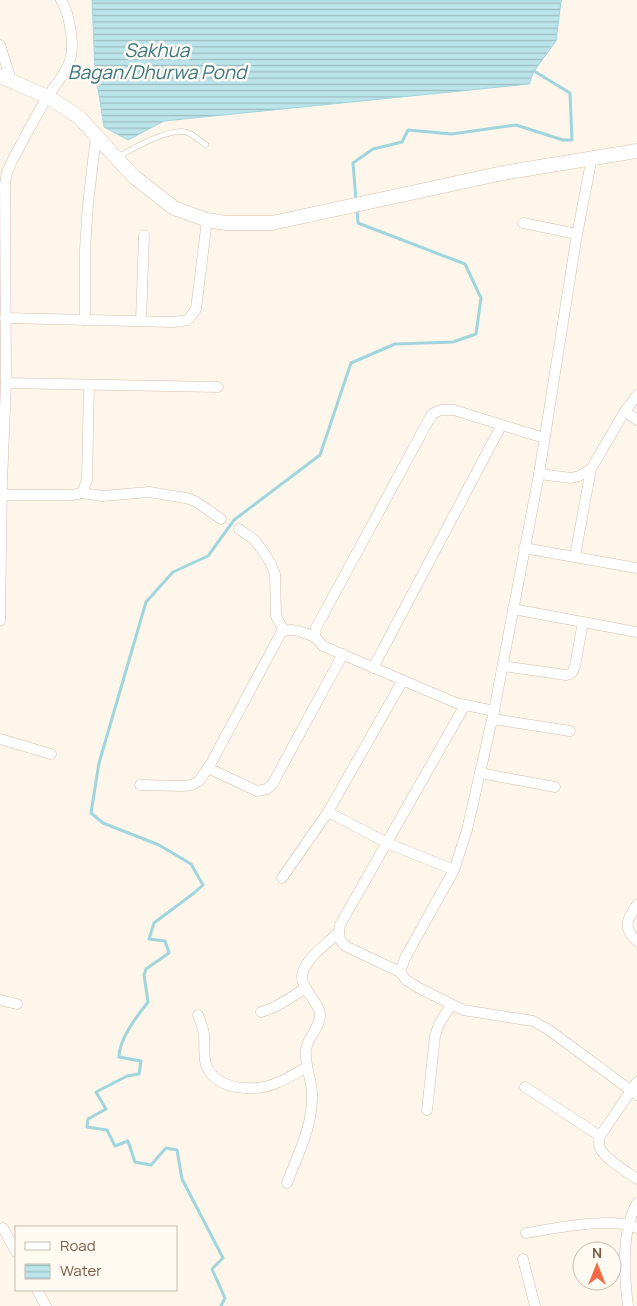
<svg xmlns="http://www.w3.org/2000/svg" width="637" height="1306" font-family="Manrope,sans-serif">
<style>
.water{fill:url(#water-rules);stroke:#a0d5de}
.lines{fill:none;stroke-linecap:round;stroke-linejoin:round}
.stream{stroke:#a0d5de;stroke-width:3}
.lane-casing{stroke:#d3bdad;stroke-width:6}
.street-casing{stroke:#d3bdad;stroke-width:11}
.secondary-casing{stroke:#d9c0ac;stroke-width:15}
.lane{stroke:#fff;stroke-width:5}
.street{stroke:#fff;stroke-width:10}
.secondary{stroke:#fff;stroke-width:14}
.labels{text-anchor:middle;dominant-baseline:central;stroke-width:5;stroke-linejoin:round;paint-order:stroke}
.water-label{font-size:19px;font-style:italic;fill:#3a7883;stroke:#fffaf2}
</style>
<defs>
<pattern id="water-rules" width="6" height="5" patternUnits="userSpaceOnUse" patternTransform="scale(1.25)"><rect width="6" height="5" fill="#bbe4eb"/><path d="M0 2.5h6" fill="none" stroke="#9dbcc0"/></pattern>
</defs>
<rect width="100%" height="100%" fill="#fef6ea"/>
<polygon class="water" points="92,0 562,0 561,1 556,41 534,71 529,84 164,121 128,140 104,127 95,69"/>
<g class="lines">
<g class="stream">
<polyline points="356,200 353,163 373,149 402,142 408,130 452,134 516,125 563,140 572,140 570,93 534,71"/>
<path d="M 221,1306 L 225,1298 L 212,1269 L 223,1258 L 182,1179 L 177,1150 L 166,1148 L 151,1165 L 135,1162 L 128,1141 L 115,1146 L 107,1130 L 87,1127 L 88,1119 L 106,1109 L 96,1092 L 127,1076 L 139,1074 L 141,1061 L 119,1057 C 119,1039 137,1016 148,1002 L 144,975 L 146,969 L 169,953 L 165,941 L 149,939 L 154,923 L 194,893 L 203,885 L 191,864 L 159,845 L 103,823 L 91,813 L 99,763 L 146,602 L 173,572 L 208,556 L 234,520 L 320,455 L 351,363 L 395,344 L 453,342 L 476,334 L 481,298 L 465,264 L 358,223 L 357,209"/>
</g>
<defs>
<path id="lane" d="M 118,157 C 134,148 168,128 186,132 C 193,134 200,141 206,145"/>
<g id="street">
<polyline points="0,45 11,80"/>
<polyline points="523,223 577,234"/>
<polyline points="5,318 174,322 188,320 196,309 207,220"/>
<polyline points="85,320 85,249 88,204 96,136"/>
<polyline points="141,321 144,235"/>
<polyline points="6,383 218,387"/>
<polyline points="625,411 637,420"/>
<polyline points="539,474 571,478 579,476 591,469 625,411 637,395"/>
<polyline points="82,493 102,496 149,492 186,498 195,501 221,519"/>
<polyline points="0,495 72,495 82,493 87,480 89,385"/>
<polyline points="239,529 255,540 270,562 275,574 276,616 284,631"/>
<polyline points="524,548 637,568"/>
<polyline points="575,556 591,469"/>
<polyline points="513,609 637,632"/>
<path d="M 0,621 L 2,482 L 6,383 L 5,184 L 7,172 L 12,161 C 24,139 35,117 48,96 C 56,84 68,71 71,56 C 74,43 69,11 61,0"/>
<path d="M 503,666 L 566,675 C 572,674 573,672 575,666 L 583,622"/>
<polyline points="373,668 501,426"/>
<path d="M 465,705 L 340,925 C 338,934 338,939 345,946 L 400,972 L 406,980 L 419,988 L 463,1010 L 533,1021 L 549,1030 L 637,1095"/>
<polyline points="494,711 456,703 323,646 315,637 316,628 432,414 441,410 454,410 544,438"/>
<polyline points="493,719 570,731"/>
<polyline points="0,739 51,754"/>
<polyline points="208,768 257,791 267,789 273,783 343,654"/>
<polyline points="480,773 555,787"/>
<path d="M 140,785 L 184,786 L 191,785 L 199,781 L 210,765 L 281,633 C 292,626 304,633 315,637"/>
<polyline points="328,812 387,843 454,870"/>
<polyline points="282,878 328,812 403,680"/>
<path d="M 637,905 C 627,919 622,928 637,941"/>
<polyline points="400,972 405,958 454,870 467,830 494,711 539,474 576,240 592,157"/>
<polyline points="0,1000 17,1004"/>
<polyline points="261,1012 275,1007 306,988"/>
<path d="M 198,1015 C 200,1021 203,1027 204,1034 C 205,1044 203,1055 206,1065 C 217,1092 257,1092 279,1082 C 289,1078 298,1072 307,1067"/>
<path d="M 637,1082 L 600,1136 C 599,1140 598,1144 600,1148 C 604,1158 627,1172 637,1179"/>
<polyline points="525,1087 600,1136"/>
<polyline points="427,1110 435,1036 439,1024 451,1005"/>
<path d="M 287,1183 C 298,1154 313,1126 312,1094 C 312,1079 304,1065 306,1049 C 308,1037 321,1026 320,1014 C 318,1000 301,989 302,976 C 304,959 327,944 339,932"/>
<polyline points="3,1228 16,1252"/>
<path d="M 526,1233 C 553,1229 612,1216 637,1228"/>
<polyline points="523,1259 535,1306"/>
<polyline points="37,1290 46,1306"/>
<path d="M 628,1306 C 624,1274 621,1232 637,1203"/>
</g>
<polyline id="secondary" points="0,76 48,97 79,117 133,176 174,208 207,220 226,223 272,223 503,173 637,151"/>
</defs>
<use href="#lane" class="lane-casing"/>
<use href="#street" class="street-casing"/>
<use href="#secondary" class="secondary-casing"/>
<use href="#lane" class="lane"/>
<use href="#street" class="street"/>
<use href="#secondary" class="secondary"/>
</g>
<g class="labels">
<g class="water-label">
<text x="157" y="50">Sakhua<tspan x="157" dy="22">Bagan/Dhurwa Pond</tspan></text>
</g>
</g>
<rect x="15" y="1226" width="162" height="65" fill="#fffaf2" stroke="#cbbaae"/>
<rect x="25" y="1242" width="25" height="8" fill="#ffffff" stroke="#cbbaae"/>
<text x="60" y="1251" font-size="15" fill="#7d5b49">Road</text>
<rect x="25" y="1264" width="25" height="15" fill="url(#water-rules)" stroke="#cbbaae"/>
<text x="60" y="1276" font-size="15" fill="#7d5b49">Water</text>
<g transform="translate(597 1266)"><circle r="24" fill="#fffaf2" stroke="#cbbaae"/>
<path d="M0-4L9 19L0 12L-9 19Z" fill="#f36a44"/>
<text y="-8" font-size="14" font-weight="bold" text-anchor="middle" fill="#7d5b49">N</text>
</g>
</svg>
